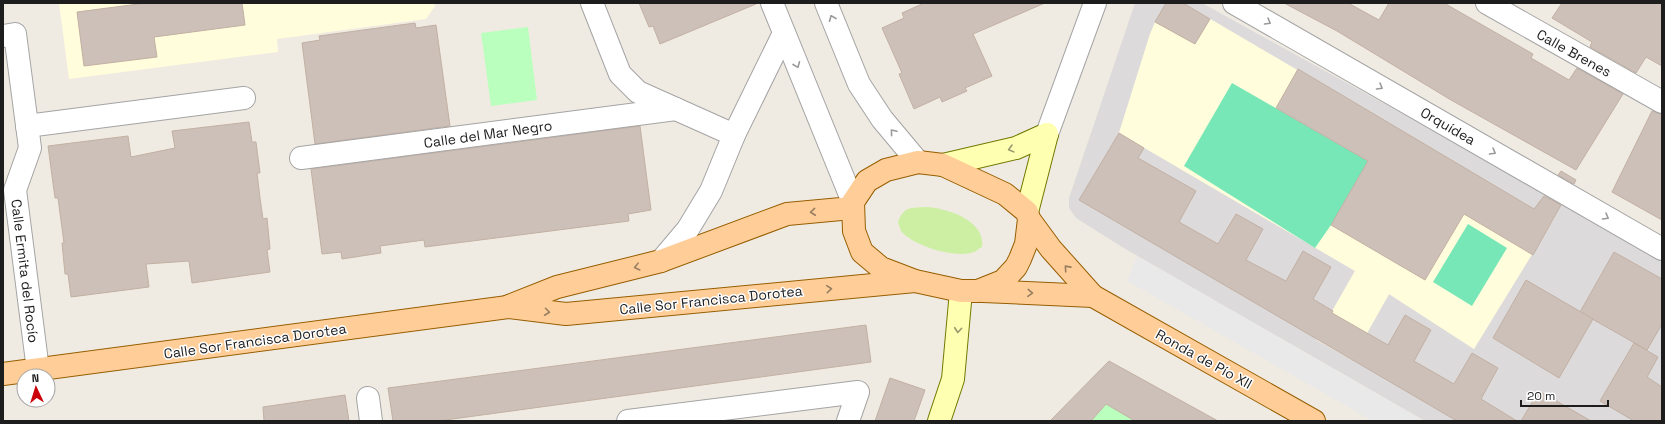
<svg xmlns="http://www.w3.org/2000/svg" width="1665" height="424" font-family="'Space Grotesk',sans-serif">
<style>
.residential{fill:#dcdada}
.education{fill:#fffddc}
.grass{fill:#ccefa3}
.park{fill:#baffbd}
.pitch{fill:#78e7b7}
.parking{fill:#e9e9e9}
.building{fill:#ccc0b8;stroke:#c3b0a3}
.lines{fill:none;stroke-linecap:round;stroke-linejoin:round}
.street-casing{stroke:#a4a4a4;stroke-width:24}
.secondary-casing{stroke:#717900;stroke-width:24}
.primary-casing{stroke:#975e00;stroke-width:24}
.street{stroke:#fff;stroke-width:22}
.secondary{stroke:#feffb1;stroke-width:22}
.primary{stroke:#ffce98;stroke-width:22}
.oneway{stroke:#999}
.oneway2{stroke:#99996e}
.oneway3{stroke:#997e61}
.labels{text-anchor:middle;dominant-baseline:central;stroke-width:3;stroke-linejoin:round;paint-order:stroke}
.street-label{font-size:14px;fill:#1d1d1d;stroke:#fff}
</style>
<rect width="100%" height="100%" fill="#f0ebe2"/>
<polygon class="residential" points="1135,3 1166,3 1150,34 1119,133 1355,271 1316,340 1352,360 1389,294 1474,349 1534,209 1183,3 1202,3 1662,257 1662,421 1425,421 1122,247 1076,218 1069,208 1069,198"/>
<g class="education">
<polygon points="59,3 434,3 435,6 426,19 277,39 278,52 69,79"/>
<polygon points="1183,3 1534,209 1536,207 1555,217 1474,349 1389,294 1352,360 1316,339 1355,271 1119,133 1150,34 1155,22"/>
</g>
<path class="grass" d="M 926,207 C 946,208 986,220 982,247 C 979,248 977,251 974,252 C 956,259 913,246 901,231 C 900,228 899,225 898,222 C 904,206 911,208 926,207 Z"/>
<g class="park">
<polygon points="528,27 537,100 491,106 481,33"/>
<polygon points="1106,404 1135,421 1091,421"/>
</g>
<g class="pitch">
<polygon points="1232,83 1368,161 1331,225 1315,248 1184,166"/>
<polygon points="1468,224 1507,248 1472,306 1433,282"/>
</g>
<polygon class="parking" points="1137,256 1424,421 1373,421 1127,281"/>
<g class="building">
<polygon points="146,3 242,3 245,25 154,37 157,57 84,66 77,12"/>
<polygon points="639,3 756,3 756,4 660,44 653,26 649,27"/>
<polygon points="924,3 1045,3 973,34 992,76 965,88 967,91 942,102 940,97 914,109 899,74 902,73 882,28 904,18 902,13"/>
<polygon points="1166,3 1183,3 1210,19 1195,44 1155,22"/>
<polygon points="1284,3 1348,3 1379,20 1389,3 1444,3 1533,54 1531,58 1569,80 1577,68 1623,94 1576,170 1451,100 1337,31"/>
<polygon points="1562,3 1662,3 1662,66 1646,57 1636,73 1590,47 1592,42 1552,18"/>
<polygon points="415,23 416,28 436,25 450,126 315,144 302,43 320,40 319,36"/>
<polygon points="1298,69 1534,209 1544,196 1561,205 1533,255 1464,214 1425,280 1331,225 1368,161 1276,108"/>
<polygon points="1652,111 1662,114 1662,220 1612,192"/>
<polygon points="249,122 252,142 256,142 260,173 257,173 260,198 263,219 267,218 270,249 267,250 270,272 192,283 189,261 146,264 149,287 71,297 68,274 65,274 62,243 64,243 58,198 55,198 48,146 128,136 131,157 175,148 172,131"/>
<polygon points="640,126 651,210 628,214 629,221 425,247 424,240 380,246 381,253 342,259 341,252 322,254 311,169"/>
<polygon points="1119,133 1144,148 1138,158 1196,191 1179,222 1218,244 1236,214 1263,229 1246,260 1286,281 1303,251 1331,267 1313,299 1333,311 1332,313 1388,345 1405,315 1431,330 1414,361 1454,384 1472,353 1498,368 1481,399 1517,421 1457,421 1079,200"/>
<polygon points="1561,171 1576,180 1574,184 1558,175"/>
<polygon points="1614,252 1662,279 1662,324 1647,350 1580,312"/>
<polygon points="1526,280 1593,319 1559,378 1493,338"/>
<polygon points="866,325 871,362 438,421 393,421 388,388"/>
<polygon points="1634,343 1658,357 1647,377 1662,387 1662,421 1634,421 1600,401"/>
<polygon points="1109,361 1218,421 1135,421 1106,404 1091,421 1050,421"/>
<polygon points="890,378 925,390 914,421 875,421"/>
<polygon points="1539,391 1591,421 1521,421"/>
<polygon points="345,395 349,421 264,421 263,407"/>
</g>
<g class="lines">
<defs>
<g id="street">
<polyline points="592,3 620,74 638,92 734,135"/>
<polyline points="772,3 853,202"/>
<polyline points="826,3 859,84 882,119 918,162"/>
<polyline points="1234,3 1662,249"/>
<polyline points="1487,3 1662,102"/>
<polyline points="3,36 15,34 30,148 15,190 38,370"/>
<polyline points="27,126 244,98"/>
<polyline points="1047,134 1095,3"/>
<polyline points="301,158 676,109"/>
<polyline points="661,261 688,229 711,191 734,135 784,33"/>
<polyline points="368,398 371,421"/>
<polyline points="628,421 858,392 848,421"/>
</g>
<g id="secondary">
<polyline points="943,165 1016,148 1047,134"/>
<polyline points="1027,212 1047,134"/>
<polyline points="939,421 953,379 961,291"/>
</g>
<g id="primary">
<polygon points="918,162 943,165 1005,194 1027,212 1029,219 1026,244 1020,259 1016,267 1003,281 978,291 961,291 915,281 881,268 862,252 854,231 853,202 867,181 886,170"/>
<polyline points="1029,219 1051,249 1093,296 1314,421"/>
<polyline points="983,291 1093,296"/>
<polyline points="509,306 557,287 661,261 787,214 852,208"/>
<polyline points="3,374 508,307 566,314 915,281"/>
</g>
</defs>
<use href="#street" class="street-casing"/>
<use href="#secondary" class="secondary-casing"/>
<use href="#primary" class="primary-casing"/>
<use href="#street" class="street"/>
<use href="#secondary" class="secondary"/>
<use href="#primary" class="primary"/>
</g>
<defs><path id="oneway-chevron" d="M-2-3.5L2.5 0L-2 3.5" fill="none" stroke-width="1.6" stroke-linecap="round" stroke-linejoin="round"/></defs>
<g class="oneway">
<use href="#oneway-chevron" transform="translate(832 18) rotate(-112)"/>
<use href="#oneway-chevron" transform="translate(1268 22) rotate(30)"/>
<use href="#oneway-chevron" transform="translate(797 65) rotate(68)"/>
<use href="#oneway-chevron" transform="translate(1380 87) rotate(30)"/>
<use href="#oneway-chevron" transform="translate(893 132) rotate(-130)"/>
<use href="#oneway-chevron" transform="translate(1493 152) rotate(30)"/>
<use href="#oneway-chevron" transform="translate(1606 217) rotate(30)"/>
</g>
<g class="oneway2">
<use href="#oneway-chevron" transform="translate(1011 149) rotate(165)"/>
<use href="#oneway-chevron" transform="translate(958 330) rotate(95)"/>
</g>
<g class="oneway3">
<use href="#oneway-chevron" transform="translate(813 212) rotate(174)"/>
<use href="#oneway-chevron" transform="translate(637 267) rotate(166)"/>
<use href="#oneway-chevron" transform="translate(1067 268) rotate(-132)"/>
<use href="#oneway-chevron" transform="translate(829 289) rotate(-5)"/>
<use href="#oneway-chevron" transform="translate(1030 293) rotate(3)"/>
<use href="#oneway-chevron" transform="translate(547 312) rotate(7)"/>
</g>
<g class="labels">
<g class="street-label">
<text transform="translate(1574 53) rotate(29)">Calle Brenes</text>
<text transform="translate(1448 126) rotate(30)">Orquídea</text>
<text transform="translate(488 134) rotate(-8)">Calle del Mar Negro</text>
<text transform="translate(25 271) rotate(83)">Calle Ermita del Rocío</text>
<text transform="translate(711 300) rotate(-6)">Calle Sor Francisca Dorotea</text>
<text transform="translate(255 341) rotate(-8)">Calle Sor Francisca Dorotea</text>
<text transform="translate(1204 359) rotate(29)">Ronda de Pío XII</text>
</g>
</g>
<rect width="1665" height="424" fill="none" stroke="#1d1d1d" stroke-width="8"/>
<g transform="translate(36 388) rotate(356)"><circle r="19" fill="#ffffff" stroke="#a5a5a5"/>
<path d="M0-3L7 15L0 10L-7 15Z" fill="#cb0009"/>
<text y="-6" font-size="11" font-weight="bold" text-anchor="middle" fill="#1d1d1d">N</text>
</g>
<path d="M1521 400v6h87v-6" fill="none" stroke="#1d1d1d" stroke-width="2"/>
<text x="1527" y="400" font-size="12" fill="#1d1d1d" stroke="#ffffff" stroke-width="3" paint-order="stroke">20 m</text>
</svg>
